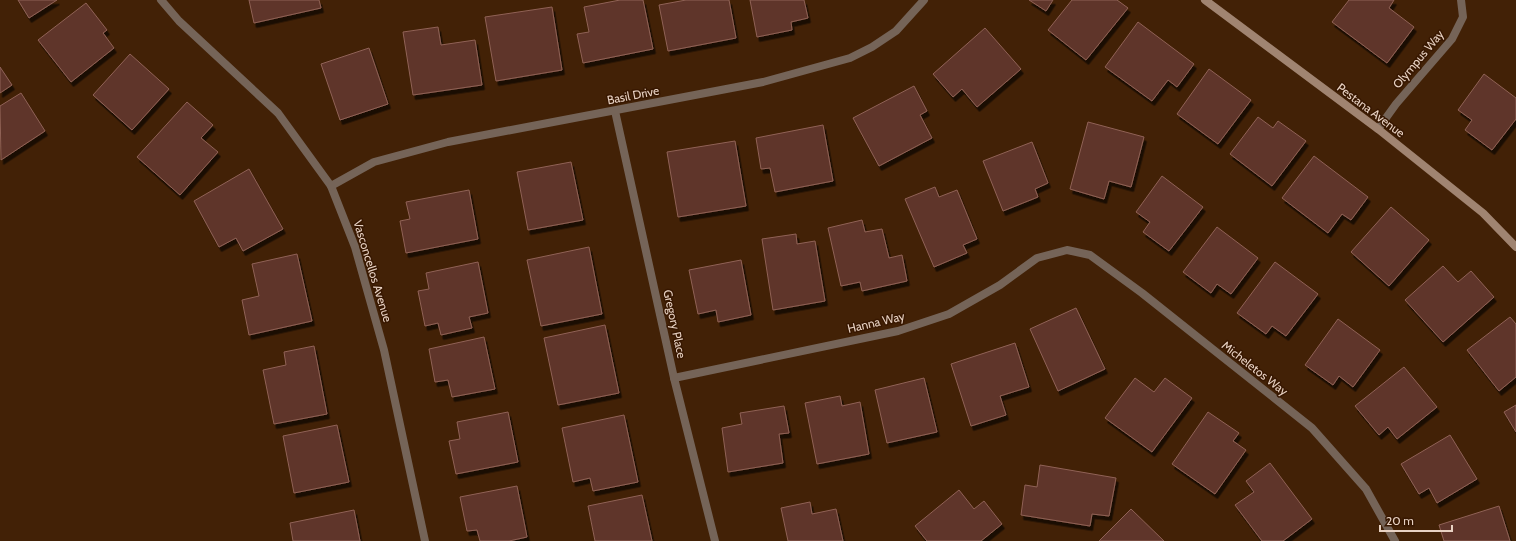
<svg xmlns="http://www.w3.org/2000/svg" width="1516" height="541" font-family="Cabin,sans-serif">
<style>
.building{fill:#5e3429;stroke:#906256;filter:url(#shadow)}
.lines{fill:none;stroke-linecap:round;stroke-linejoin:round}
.street{stroke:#756458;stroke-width:8}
.secondary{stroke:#a08471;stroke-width:8}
.labels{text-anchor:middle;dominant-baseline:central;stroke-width:3;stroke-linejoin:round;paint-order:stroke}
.street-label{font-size:12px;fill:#e8d2c3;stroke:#371700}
</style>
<defs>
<filter id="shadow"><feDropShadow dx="2.5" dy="4.5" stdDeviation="0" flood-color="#0009"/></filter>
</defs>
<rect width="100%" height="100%" fill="#422106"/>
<g class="building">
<polygon points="18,0 57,0 29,18"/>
<polygon points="249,0 319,0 321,8 254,23"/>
<polygon points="620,0 643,0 653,49 583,63 577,34 589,32 584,7"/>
<polygon points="686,0 729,0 736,38 668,51 659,5"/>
<polygon points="750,0 804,0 808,18 791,22 792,30 757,37"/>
<polygon points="1029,0 1053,0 1046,11"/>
<polygon points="1072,0 1117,0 1128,8 1086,60 1048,30"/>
<polygon points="1349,0 1394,0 1389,8 1414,27 1387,63 1332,22"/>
<polygon points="86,3 107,30 103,33 114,48 71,82 38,40"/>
<polygon points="552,7 562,70 496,81 485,17"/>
<polygon points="1138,22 1194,64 1177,87 1168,80 1152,101 1105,67"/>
<polygon points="438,27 441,45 475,40 482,85 413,95 403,32"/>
<polygon points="985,28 1021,69 977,107 962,89 953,97 933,74"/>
<polygon points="369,48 388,104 340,120 321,64"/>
<polygon points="130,54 169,89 132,130 93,95"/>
<polygon points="0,67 12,85 0,93"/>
<polygon points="1209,69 1251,100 1218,144 1177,114"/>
<polygon points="1484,74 1516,98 1516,119 1492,150 1465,130 1472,120 1458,110"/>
<polygon points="914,86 927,111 920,115 932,138 879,166 853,118"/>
<polygon points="21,93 45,131 1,160 0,106"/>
<polygon points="187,102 213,125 201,138 218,152 180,195 137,157"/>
<polygon points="1258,117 1273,128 1278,121 1306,141 1272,186 1230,154"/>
<polygon points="1088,122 1144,137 1131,187 1109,181 1104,199 1070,189"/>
<polygon points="823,125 833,181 775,192 770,168 761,169 756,138"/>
<polygon points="735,141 746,206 678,217 667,152"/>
<polygon points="1032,142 1048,183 1035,189 1038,197 1003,211 983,161"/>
<polygon points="1314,156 1368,197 1351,220 1342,214 1328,233 1282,198"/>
<polygon points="571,162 583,220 528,230 517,172"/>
<polygon points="249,169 283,229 243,251 236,238 219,247 194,201"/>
<polygon points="1162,176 1203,207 1169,251 1143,232 1150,222 1136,212"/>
<polygon points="935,187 939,197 957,190 977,239 963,245 967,253 934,267 905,199"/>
<polygon points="469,190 478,239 406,253 400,221 410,219 406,202"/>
<polygon points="1391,207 1429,240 1389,286 1351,252"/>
<polygon points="862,220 865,232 882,229 889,258 902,255 907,281 862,291 860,282 841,286 828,228"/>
<polygon points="1217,227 1258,258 1231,294 1217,284 1211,293 1183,272"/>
<polygon points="796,234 797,244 815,241 825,301 773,310 762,239"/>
<polygon points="589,247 602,314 541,326 527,260"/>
<polygon points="297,254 312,321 249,335 242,300 259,296 252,264"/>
<polygon points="741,260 751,315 718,322 716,310 698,314 689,270"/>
<polygon points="478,262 488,313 469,317 472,328 441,335 438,323 425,326 418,291 429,289 426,273"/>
<polygon points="1275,262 1318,294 1286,336 1272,326 1266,334 1237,313"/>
<polygon points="1443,266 1458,282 1471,271 1494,297 1443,342 1405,300"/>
<polygon points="1076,308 1105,369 1058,391 1030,329"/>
<polygon points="1510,317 1516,324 1516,377 1499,391 1467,350"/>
<polygon points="1338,319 1380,350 1353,387 1339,376 1333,385 1305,365"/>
<polygon points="605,325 619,393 558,405 544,338"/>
<polygon points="484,337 495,389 452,397 448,380 435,382 429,349"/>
<polygon points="1015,343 1029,387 1000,396 1006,415 971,426 951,364"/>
<polygon points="314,346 327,414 274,424 263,370 286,365 284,352"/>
<polygon points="1404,367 1437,407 1397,439 1388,427 1379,435 1355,406"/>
<polygon points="924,378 937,432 887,443 875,390"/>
<polygon points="1135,378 1154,392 1165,378 1192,398 1152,452 1105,418"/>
<polygon points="840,396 842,406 860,402 869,454 817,464 805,403"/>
<polygon points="1516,405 1516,432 1504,412"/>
<polygon points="784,406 789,433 779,434 783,463 728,472 722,428 742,424 740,413"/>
<polygon points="508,412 518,462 456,474 449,441 460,439 457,422"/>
<polygon points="1208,412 1239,433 1233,441 1246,450 1215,494 1172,464"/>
<polygon points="624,415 638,482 593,491 590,478 573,482 562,428"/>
<polygon points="337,425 349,482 294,493 283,436"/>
<polygon points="1450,435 1477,479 1437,503 1429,488 1419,494 1401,464"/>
<polygon points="1270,463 1312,519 1283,541 1262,541 1235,505 1254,492 1246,481"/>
<polygon points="1040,465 1116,478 1109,516 1092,514 1090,526 1021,515 1025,485 1037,487"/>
<polygon points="517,486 527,537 509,541 480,541 477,530 467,531 460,497"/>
<polygon points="959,490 974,509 984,501 1002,524 981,541 927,541 915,526"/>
<polygon points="642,495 652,541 595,541 588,506"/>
<polygon points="810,502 812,514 836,509 843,541 788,541 781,508"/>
<polygon points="1499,506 1510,541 1444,541 1439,525"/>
<polygon points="1131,509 1164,541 1099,541"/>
<polygon points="354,510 360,541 293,541 290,523"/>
</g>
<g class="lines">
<g class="street">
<polyline points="161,0 179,21 278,113 331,186 355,247 384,350 425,541"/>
<polyline points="615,111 674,378 715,541"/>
<polyline points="1378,129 1396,104 1452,39 1463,17 1461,0"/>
<polyline points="331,186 374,162 448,142 763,82 850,58 872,47 896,31 924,0"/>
<polyline points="674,378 898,331 949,314 1000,285 1037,258 1067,250 1090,255 1142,293 1312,428 1366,489 1395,541"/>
</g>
<polyline class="secondary" points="1205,0 1378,129 1483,213 1516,247"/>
</g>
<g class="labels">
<g class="street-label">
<text transform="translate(1418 59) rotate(-50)">Olympus Way</text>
<text transform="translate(633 95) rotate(-11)">Basil Drive</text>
<text transform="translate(1371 110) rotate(37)">Pestana Avenue</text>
<text transform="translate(373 271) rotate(73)">Vasconcellos Avenue</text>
<text transform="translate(876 322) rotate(-13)">Hanna Way</text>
<text transform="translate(675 324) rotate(78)">Gregory Place</text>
<text transform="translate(1255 368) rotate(38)">Micheletos Way</text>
</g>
</g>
<path d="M1380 525v6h72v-6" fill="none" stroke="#e8d2c3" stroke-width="2"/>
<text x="1386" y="525" font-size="12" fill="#e8d2c3" stroke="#371700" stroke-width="3" paint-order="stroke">20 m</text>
</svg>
